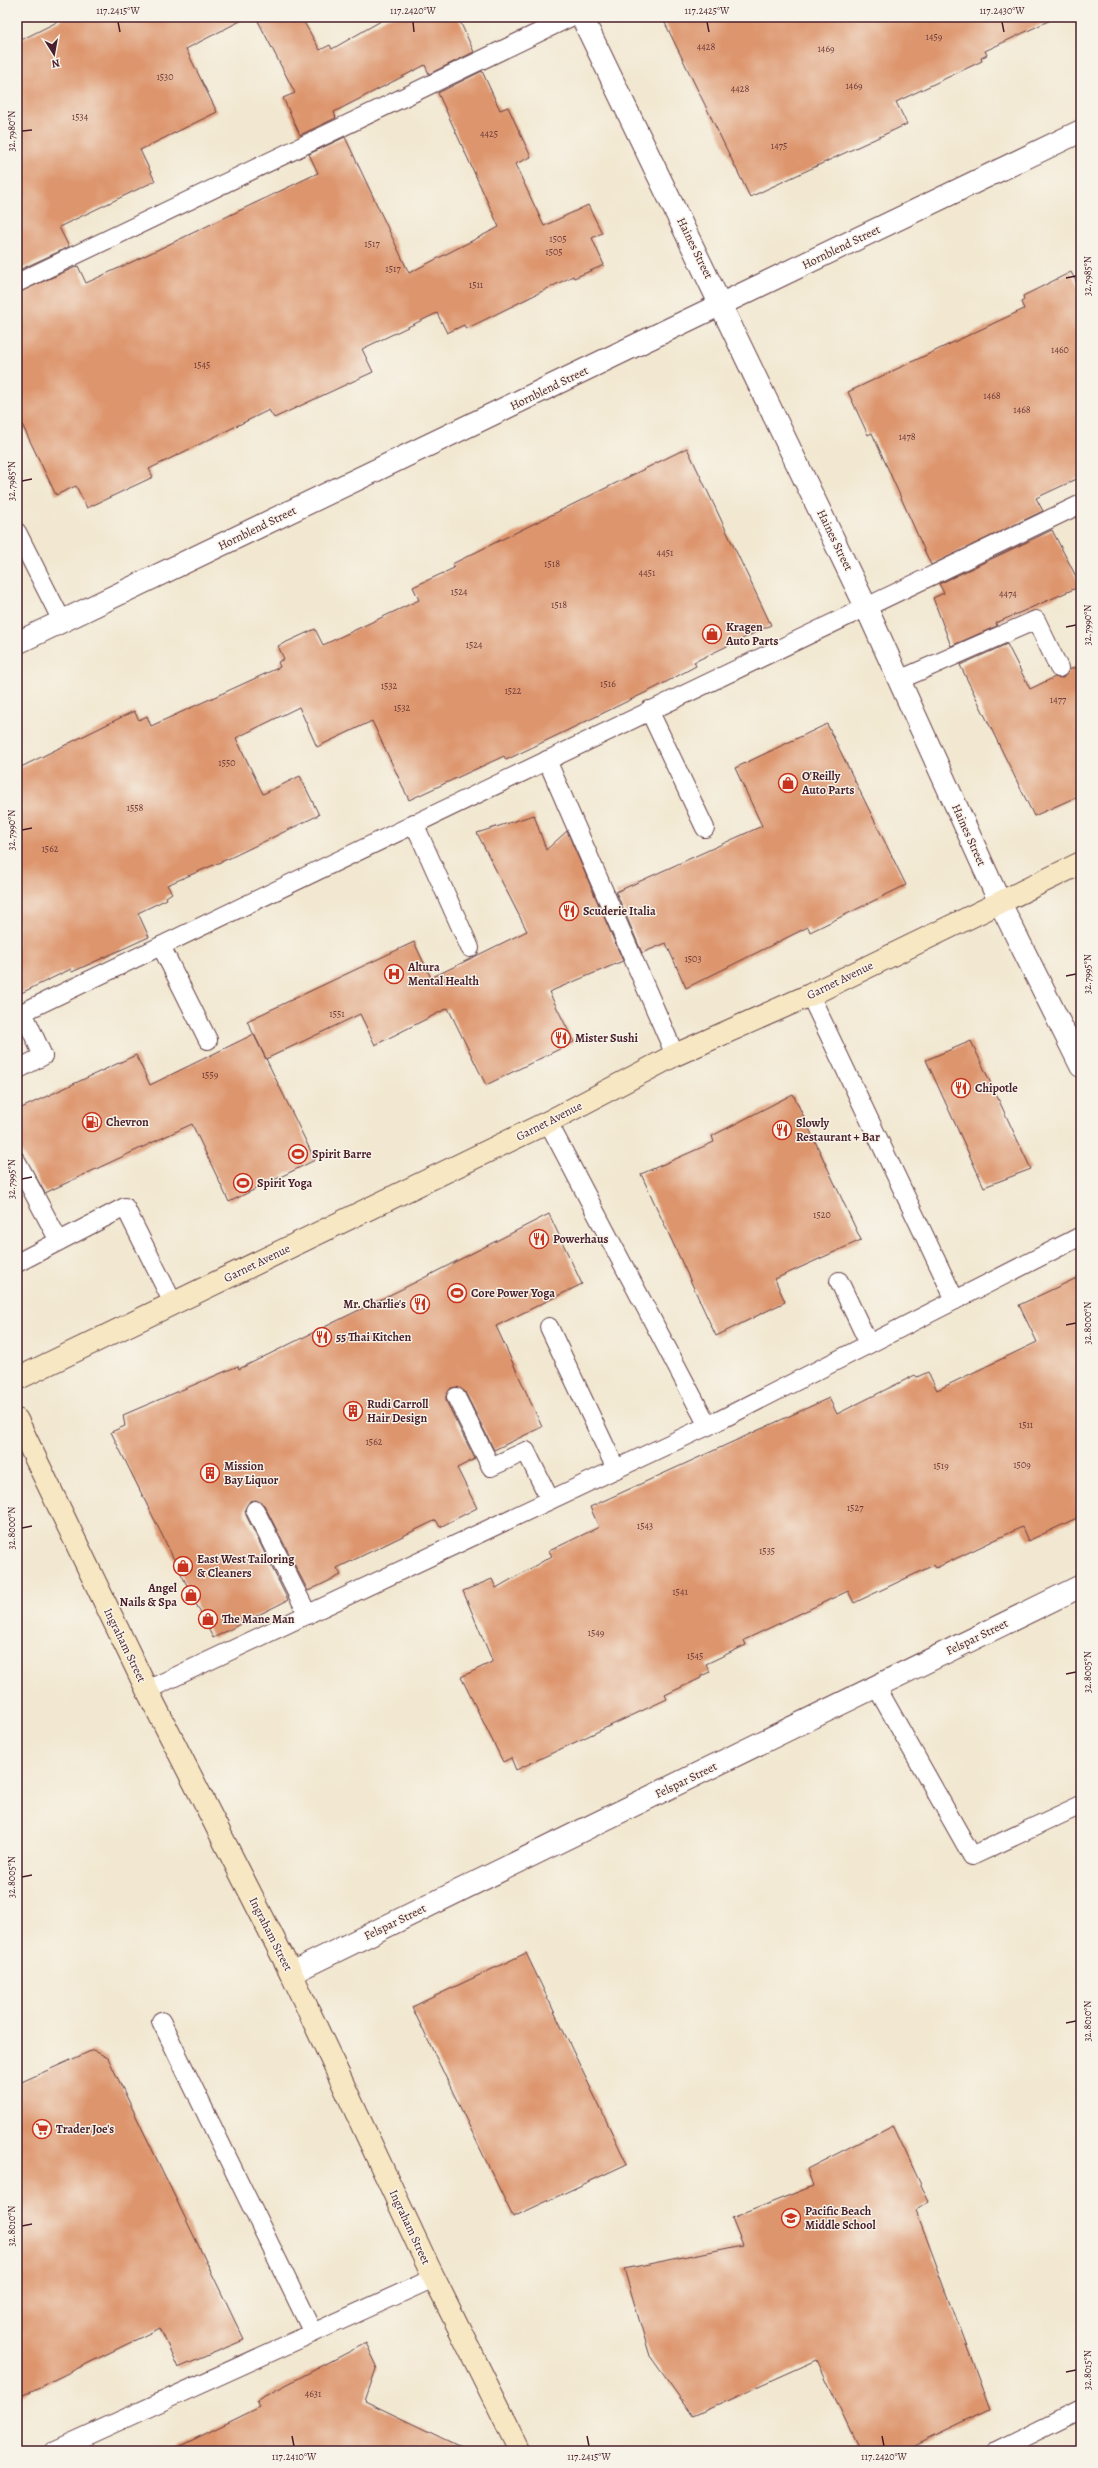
<svg xmlns="http://www.w3.org/2000/svg" width="1098" height="2468" font-family="Alegreya,serif">
<style>
.building{fill:#dd956d}
.lines{fill:none;stroke-linecap:round;stroke-linejoin:round}
.lane-casing{stroke:#633d44;stroke-width:20}
.street-casing{stroke:#633d44;stroke-width:24}
.secondary-casing{stroke:#633d44;stroke-width:24}
.lane{stroke:#fff;stroke-width:18}
.street{stroke:#fff;stroke-width:22}
.secondary{stroke:#f7e8c3;stroke-width:22}
.ticks{fill:none;stroke:#4a1f2b;stroke-width:1.5}
.labels{text-anchor:middle;dominant-baseline:central;stroke-width:3;stroke-linejoin:round;paint-order:stroke}
.number-label{font-size:10px;fill:#6f3c3c}
.street-label{font-size:12px;fill:#4a1f2b;stroke:#f7f3e8}
.poi-label{font-size:12px;font-weight:bold;fill:#4a1f2b;stroke:#f7f3e8;text-anchor:start}
.neatline{fill:none;stroke:#4a1f2b;stroke-width:1.5}
.ticks-label{font-size:10px;text-anchor:middle;fill:#4a1f2b}
</style>
<rect width="100%" height="100%" fill="#f7f3e8"/>
<filter id="ink" filterUnits="userSpaceOnUse"><feTurbulence type="fractalNoise" baseFrequency=".025" numOctaves="2"/><feDisplacementMap in="SourceGraphic" scale="8" xChannelSelector="R" yChannelSelector="G"/><feConvolveMatrix kernelMatrix="1 2 1 2 8 2 1 2 1" color-interpolation-filters="sRGB"/></filter>
<filter id="wash" filterUnits="userSpaceOnUse"><feTurbulence type="fractalNoise" baseFrequency=".012" numOctaves="4" result="noise"/><feDisplacementMap in="SourceGraphic" scale="16" xChannelSelector="R" yChannelSelector="G"/><feGaussianBlur stdDeviation="0.9" result="paint"/><feColorMatrix in="noise" values="0 0 0 0 0 0 0 0 0 0 0 0 0 0 0 0 0 1.4 0 .05"/><feComposite in="paint" operator="in"/></filter>
<g filter="url(#wash)">
<rect width="100%" height="100%" fill="#f2e8d1"/>
<g id="blocks">
<g class="building">
<polygon points="67,17 248,17 186,49 217,112 140,150 155,181 59,227 69,247 17,271 17,42"/>
<polygon points="256,17 301,17 320,50 330,45 332,49 388,17 458,17 474,52 429,74 425,65 334,112 336,118 300,135 283,98 295,93"/>
<polygon points="662,17 1057,17 985,51 987,55 981,58 982,61 896,102 907,124 750,197"/>
<polygon points="482,71 500,110 508,107 531,157 515,164 544,226 588,205 602,233 592,238 604,265 574,278 573,276 466,329 464,325 447,333 437,313 362,349 373,372 274,418 269,410 149,469 153,477 87,508 76,486 56,495 17,414 17,293 78,266 86,283 134,261 318,173 309,154 345,137 409,273 499,227 438,93"/>
<polygon points="1071,272 1081,291 1081,477 1036,498 1043,511 931,565 872,433 868,435 848,392 1024,309 1021,302 1024,300 1023,296"/>
<polygon points="687,448 771,625 694,662 696,666 655,688 506,760 504,756 409,800 372,721 317,747 299,707 236,738 263,794 300,776 319,815 230,858 167,885 172,893 166,897 167,899 138,913 149,937 72,972 71,969 17,995 17,769 134,711 139,720 147,716 151,726 280,667 278,662 284,659 278,646 315,629 323,645 419,600 413,587 454,568 452,564"/>
<polygon points="1052,530 1081,586 996,623 997,626 951,646 933,598 944,593 939,584"/>
<polygon points="1007,644 1030,689 1055,677 1063,678 1069,670 1081,665 1081,795 1034,816 960,665"/>
<polygon points="827,724 906,885 810,932 808,927 686,988 666,943 642,953 616,892 762,826 735,768"/>
<polygon points="534,815 546,850 567,831 623,961 549,992 574,1042 486,1085 448,1008 375,1045 360,1014 266,1059 247,1021 414,942 431,978 527,931 477,833"/>
<polygon points="254,1034 315,1160 229,1202 192,1124 45,1193 17,1144 17,1110 136,1055 150,1085"/>
<polygon points="971,1041 1031,1169 984,1187 926,1060"/>
<polygon points="793,1094 861,1240 775,1279 785,1302 716,1336 641,1174 714,1142 712,1136"/>
<polygon points="549,1214 582,1284 496,1326 542,1427 494,1450 465,1392 457,1387 451,1388 446,1396 446,1401 475,1459 457,1468 477,1508 440,1527 436,1520 337,1568 341,1575 308,1591 264,1505 256,1500 250,1501 245,1509 246,1515 288,1600 213,1638 111,1432 125,1426 123,1415 238,1366 239,1369 404,1288"/>
<polygon points="1081,1276 1081,1516 1028,1541 1022,1527 936,1568 934,1565 854,1603 848,1591 744,1640 746,1645 706,1664 710,1672 701,1676 701,1678 665,1695 667,1699 516,1770 511,1758 503,1762 461,1677 492,1662 492,1660 463,1591 492,1579 496,1588 552,1556 549,1551 599,1527 590,1507 829,1398 837,1414 915,1375 917,1377 928,1372 937,1390 1037,1342 1019,1305"/>
<polygon points="526,1953 627,2164 513,2217 412,2007"/>
<polygon points="93,2050 108,2058 244,2340 178,2368 160,2328 17,2398 17,2084"/>
<polygon points="893,2125 929,2202 916,2210 990,2409 902,2451 860,2451 817,2360 693,2416 650,2356 624,2269 743,2245 732,2218 813,2186 807,2169"/>
<polygon points="366,2343 377,2366 365,2401 469,2451 170,2451 260,2407 257,2400"/>
</g>
</g>
</g>
<g filter="url(#ink)">
<use href="#blocks" fill-opacity="0" stroke="#633d44" stroke-width="1"/>
<g class="lines">
<defs>
<g id="lane">
<polyline points="17,283 571,17"/>
<polyline points="17,532 62,621"/>
<polyline points="899,680 1036,620 1059,668"/>
<polyline points="649,710 705,828"/>
<polyline points="547,760 675,1055"/>
<polyline points="414,823 470,948"/>
<polyline points="161,946 208,1040"/>
<polyline points="810,995 955,1300"/>
<polyline points="17,1015 1081,504"/>
<polyline points="17,1070 43,1056 23,1012"/>
<polyline points="548,1122 708,1426"/>
<polyline points="17,1162 59,1241"/>
<polyline points="17,1263 125,1207 173,1303"/>
<polyline points="839,1281 869,1344"/>
<polyline points="549,1327 616,1469"/>
<polyline points="456,1397 491,1467 526,1451 550,1500"/>
<polyline points="255,1510 308,1615"/>
<polyline points="876,1686 972,1856 1081,1805"/>
<polyline points="147,1690 718,1421 1081,1236"/>
<polyline points="161,2021 313,2333"/>
<polyline points="53,2451 434,2278"/>
<polyline points="996,2451 1081,2409"/>
</g>
<g id="street">
<polyline points="582,17 866,607 1000,903 1081,1066"/>
<polyline points="17,643 1081,131"/>
<polyline points="291,1973 1081,1586"/>
</g>
<g id="secondary">
<polyline points="17,1379 548,1122 675,1055 810,995 1081,863"/>
<polyline points="17,1420 147,1690 291,1973 429,2268 520,2451"/>
</g>
</defs>
<use href="#lane" class="lane-casing"/>
<use href="#street" class="street-casing"/>
<use href="#secondary" class="secondary-casing"/>
<use href="#lane" class="lane"/>
<use href="#street" class="street"/>
<use href="#secondary" class="secondary"/>
</g>
</g>
<path class="ticks" d="M 118,22 L 120,32M 413,22 L 414,32M 707,22 L 709,32M 1002,22 L 1004,32M 22,131 L 32,130M 1066,278 L 1076,276M 22,481 L 32,479M 1066,627 L 1076,625M 22,830 L 32,828M 1066,976 L 1076,974M 22,1179 L 32,1177M 1066,1325 L 1076,1323M 22,1528 L 32,1526M 1066,1674 L 1076,1672M 22,1877 L 32,1875M 1066,2023 L 1076,2021M 22,2226 L 32,2224M 1066,2372 L 1076,2370M 292,2436 L 294,2446M 587,2436 L 589,2446M 882,2436 L 884,2446"/>
<defs>
<symbol id="shop-ring" viewBox="-11 -11 22 22"><circle r="9.5" fill="#f7f3e8" stroke="#c8321e" stroke-width="1.5"/><path d="M-5-2.5h2.3a2.7 3.5 0 0 1 5.4 0H5L5.5 6h-11ZM-1.5-2.5h3a1.5 2.3 0 0 0-3 0Z" fill="#c8321e"/></symbol>
<symbol id="restaurant-ring" viewBox="-11 -11 22 22"><circle r="9.5" fill="#f7f3e8" stroke="#c8321e" stroke-width="1.5"/><path d="M-5-6h1v4h1v-4h1v4h1v-4h1v5L-1.5 .5V6h-2V.5L-5-1ZM5-6V6H3V1.5H1.5Q1.5-4 5-6Z" fill="#c8321e"/></symbol>
<symbol id="hospital-ring" viewBox="-11 -11 22 22"><circle r="9.5" fill="#f7f3e8" stroke="#c8321e" stroke-width="1.5"/><path d="M-5-5h3v3.5h4V-5h3V5h-3V1.5h-4V5h-3Z" fill="#c8321e"/></symbol>
<symbol id="fuel-ring" viewBox="-11 -11 22 22"><circle r="9.5" fill="#f7f3e8" stroke="#c8321e" stroke-width="1.5"/><path d="M-5.5-6h7V0h2V4h1.3V-2.5L3-4.5l.8-.8L6-3V5H2.5V1h-1V6h-7ZM-4.2-4.7v3.2H.2V-4.7Z" fill="#c8321e"/></symbol>
<symbol id="stadium-ring" viewBox="-11 -11 22 22"><circle r="9.5" fill="#f7f3e8" stroke="#c8321e" stroke-width="1.5"/><path d="M0-5a6.5 5 0 1 0 0 10a6.5 5 0 1 0 0-10ZM-3.5-1.8h7v3.6h-7Z" fill="#c8321e"/></symbol>
<symbol id="building-ring" viewBox="-11 -11 22 22"><circle r="9.5" fill="#f7f3e8" stroke="#c8321e" stroke-width="1.5"/><path d="M-4-6H4V6H1V3H-1V6H-4ZM-2.5-4.3h1.7v1.8h-1.7ZM.8-4.3h1.7v1.8H.8ZM-2.5-1h1.7V.8h-1.7ZM.8-1h1.7V.8H.8Z" fill="#c8321e"/></symbol>
<symbol id="supermarket-ring" viewBox="-11 -11 22 22"><circle r="9.5" fill="#f7f3e8" stroke="#c8321e" stroke-width="1.5"/><path d="M-6-5.5h2.5l.6 2H6L4.5 2H-2.5L-4.4-4H-6ZM-1.5 3.2a1.3 1.3 0 1 0 .1 0ZM3 3.2a1.3 1.3 0 1 0 .1 0Z" fill="#c8321e"/></symbol>
<symbol id="school-ring" viewBox="-11 -11 22 22"><circle r="9.5" fill="#f7f3e8" stroke="#c8321e" stroke-width="1.5"/><path d="M0-5L7-2L0 1L-7-2ZM-4 1L0 2.5L4 1V4Q0 6-4 4Z" fill="#c8321e"/></symbol>
</defs>
<g fill-rule="evenodd">
<use href="#shop-ring" x="701" y="623" width="22" height="22"/>
<use href="#shop-ring" x="777" y="772" width="22" height="22"/>
<use href="#restaurant-ring" x="558" y="900" width="22" height="22"/>
<use href="#hospital-ring" x="383" y="963" width="22" height="22"/>
<use href="#restaurant-ring" x="550" y="1027" width="22" height="22"/>
<use href="#restaurant-ring" x="950" y="1077" width="22" height="22"/>
<use href="#fuel-ring" x="81" y="1111" width="22" height="22"/>
<use href="#restaurant-ring" x="771" y="1119" width="22" height="22"/>
<use href="#stadium-ring" x="287" y="1143" width="22" height="22"/>
<use href="#stadium-ring" x="232" y="1172" width="22" height="22"/>
<use href="#restaurant-ring" x="528" y="1228" width="22" height="22"/>
<use href="#stadium-ring" x="446" y="1282" width="22" height="22"/>
<use href="#restaurant-ring" x="409" y="1293" width="22" height="22"/>
<use href="#restaurant-ring" x="311" y="1326" width="22" height="22"/>
<use href="#building-ring" x="342" y="1400" width="22" height="22"/>
<use href="#building-ring" x="199" y="1462" width="22" height="22"/>
<use href="#shop-ring" x="172" y="1555" width="22" height="22"/>
<use href="#shop-ring" x="180" y="1584" width="22" height="22"/>
<use href="#shop-ring" x="197" y="1608" width="22" height="22"/>
<use href="#supermarket-ring" x="31" y="2118" width="22" height="22"/>
<use href="#school-ring" x="780" y="2207" width="22" height="22"/>
</g>
<g class="labels">
<g class="number-label">
<text x="934" y="36">1459</text>
<text x="706" y="46">4428</text>
<text x="826" y="48">1469</text>
<text x="165" y="76">1530</text>
<text x="854" y="85">1469</text>
<text x="740" y="88">4428</text>
<text x="80" y="116">1534</text>
<text x="489" y="133">4425</text>
<text x="779" y="145">1475</text>
<text x="558" y="238">1505</text>
<text x="372" y="243">1517</text>
<text x="554" y="251">1505</text>
<text x="393" y="268">1517</text>
<text x="476" y="284">1511</text>
<text x="1060" y="349">1460</text>
<text x="202" y="364">1545</text>
<text x="992" y="395">1468</text>
<text x="1022" y="409">1468</text>
<text x="907" y="436">1478</text>
<text x="665" y="552">4451</text>
<text x="552" y="563">1518</text>
<text x="647" y="572">4451</text>
<text x="459" y="591">1524</text>
<text x="1008" y="593">4474</text>
<text x="559" y="604">1518</text>
<text x="474" y="644">1524</text>
<text x="608" y="683">1516</text>
<text x="389" y="685">1532</text>
<text x="513" y="690">1522</text>
<text x="1058" y="699">1477</text>
<text x="402" y="707">1532</text>
<text x="227" y="762">1550</text>
<text x="135" y="807">1558</text>
<text x="50" y="848">1562</text>
<text x="693" y="958">1503</text>
<text x="337" y="1013">1551</text>
<text x="210" y="1074">1559</text>
<text x="822" y="1214">1520</text>
<text x="1026" y="1424">1511</text>
<text x="374" y="1441">1562</text>
<text x="1022" y="1464">1509</text>
<text x="941" y="1465">1519</text>
<text x="855" y="1507">1527</text>
<text x="645" y="1525">1543</text>
<text x="767" y="1550">1535</text>
<text x="680" y="1591">1541</text>
<text x="596" y="1632">1549</text>
<text x="695" y="1655">1545</text>
<text x="313" y="2393">4631</text>
</g>
<g class="street-label">
<text transform="translate(841 247) rotate(-26)">Hornblend Street</text>
<text transform="translate(695 248) rotate(64)">Haines Street</text>
<text transform="translate(549 388) rotate(-26)">Hornblend Street</text>
<text transform="translate(257 528) rotate(-26)">Hornblend Street</text>
<text transform="translate(835 540) rotate(64)">Haines Street</text>
<text transform="translate(969 835) rotate(66)">Haines Street</text>
<text transform="translate(840 980) rotate(-26)">Garnet Avenue</text>
<text transform="translate(549 1121) rotate(-27)">Garnet Avenue</text>
<text transform="translate(257 1263) rotate(-26)">Garnet Avenue</text>
<text transform="translate(977 1637) rotate(-26)">Felspar Street</text>
<text transform="translate(125 1645) rotate(64)">Ingraham Street</text>
<text transform="translate(686 1780) rotate(-26)">Felspar Street</text>
<text transform="translate(395 1922) rotate(-26)">Felspar Street</text>
<text transform="translate(271 1934) rotate(63)">Ingraham Street</text>
<text transform="translate(410 2227) rotate(65)">Ingraham Street</text>
</g>
<g class="poi-label">
<text x="726" y="627">Kragen<tspan x="726" dy="14">Auto Parts</tspan></text>
<text x="802" y="776">O'Reilly<tspan x="802" dy="14">Auto Parts</tspan></text>
<text x="583" y="911">Scuderie Italia</text>
<text x="408" y="967">Altura<tspan x="408" dy="14">Mental Health</tspan></text>
<text x="575" y="1038">Mister Sushi</text>
<text x="975" y="1088">Chipotle</text>
<text x="106" y="1122">Chevron</text>
<text x="796" y="1123">Slowly<tspan x="796" dy="14">Restaurant + Bar</tspan></text>
<text x="312" y="1154">Spirit Barre</text>
<text x="257" y="1183">Spirit Yoga</text>
<text x="553" y="1239">Powerhaus</text>
<text x="471" y="1293">Core Power Yoga</text>
<text x="406" y="1304" text-anchor="end">Mr. Charlie's</text>
<text x="336" y="1337">55 Thai Kitchen</text>
<text x="367" y="1404">Rudi Carroll<tspan x="367" dy="14">Hair Design</tspan></text>
<text x="224" y="1466">Mission<tspan x="224" dy="14">Bay Liquor</tspan></text>
<text x="197" y="1559">East West Tailoring<tspan x="197" dy="14">&amp; Cleaners</tspan></text>
<text x="177" y="1588" text-anchor="end">Angel<tspan x="177" dy="14">Nails &amp; Spa</tspan></text>
<text x="222" y="1619">The Mane Man</text>
<text x="56" y="2129">Trader Joe's</text>
<text x="805" y="2211">Pacific Beach<tspan x="805" dy="14">Middle School</tspan></text>
</g>
</g>
<rect width="1098" height="2468" fill="none" stroke="#f7f3e8" stroke-width="44"/>
<g transform="translate(54 54) rotate(169)" stroke="#f7f3e8" stroke-width="3" paint-order="stroke">
<path d="M0-3L7 15L0 10L-7 15Z" fill="#4a1f2b"/>
<text y="-6" font-size="11" font-weight="bold" text-anchor="middle" fill="#4a1f2b">N</text>
</g>
<rect x="22" y="22" width="1054" height="2424" class="neatline"/>
<g class="ticks-label">
<text x="118" y="14">117.2415°W</text>
<text x="413" y="14">117.2420°W</text>
<text x="707" y="14">117.2425°W</text>
<text x="1002" y="14">117.2430°W</text>
<text transform="translate(11 131) rotate(-90)" y="4">32.7980°N</text>
<text transform="translate(1087 276) rotate(-90)" y="4">32.7985°N</text>
<text transform="translate(11 481) rotate(-90)" y="4">32.7985°N</text>
<text transform="translate(1087 625) rotate(-90)" y="4">32.7990°N</text>
<text transform="translate(11 830) rotate(-90)" y="4">32.7990°N</text>
<text transform="translate(1087 974) rotate(-90)" y="4">32.7995°N</text>
<text transform="translate(11 1179) rotate(-90)" y="4">32.7995°N</text>
<text transform="translate(1087 1323) rotate(-90)" y="4">32.8000°N</text>
<text transform="translate(11 1528) rotate(-90)" y="4">32.8000°N</text>
<text transform="translate(1087 1672) rotate(-90)" y="4">32.8005°N</text>
<text transform="translate(11 1877) rotate(-90)" y="4">32.8005°N</text>
<text transform="translate(1087 2021) rotate(-90)" y="4">32.8010°N</text>
<text transform="translate(11 2226) rotate(-90)" y="4">32.8010°N</text>
<text transform="translate(1087 2370) rotate(-90)" y="4">32.8015°N</text>
<text x="294" y="2460">117.2410°W</text>
<text x="589" y="2460">117.2415°W</text>
<text x="884" y="2460">117.2420°W</text>
</g>
</svg>
